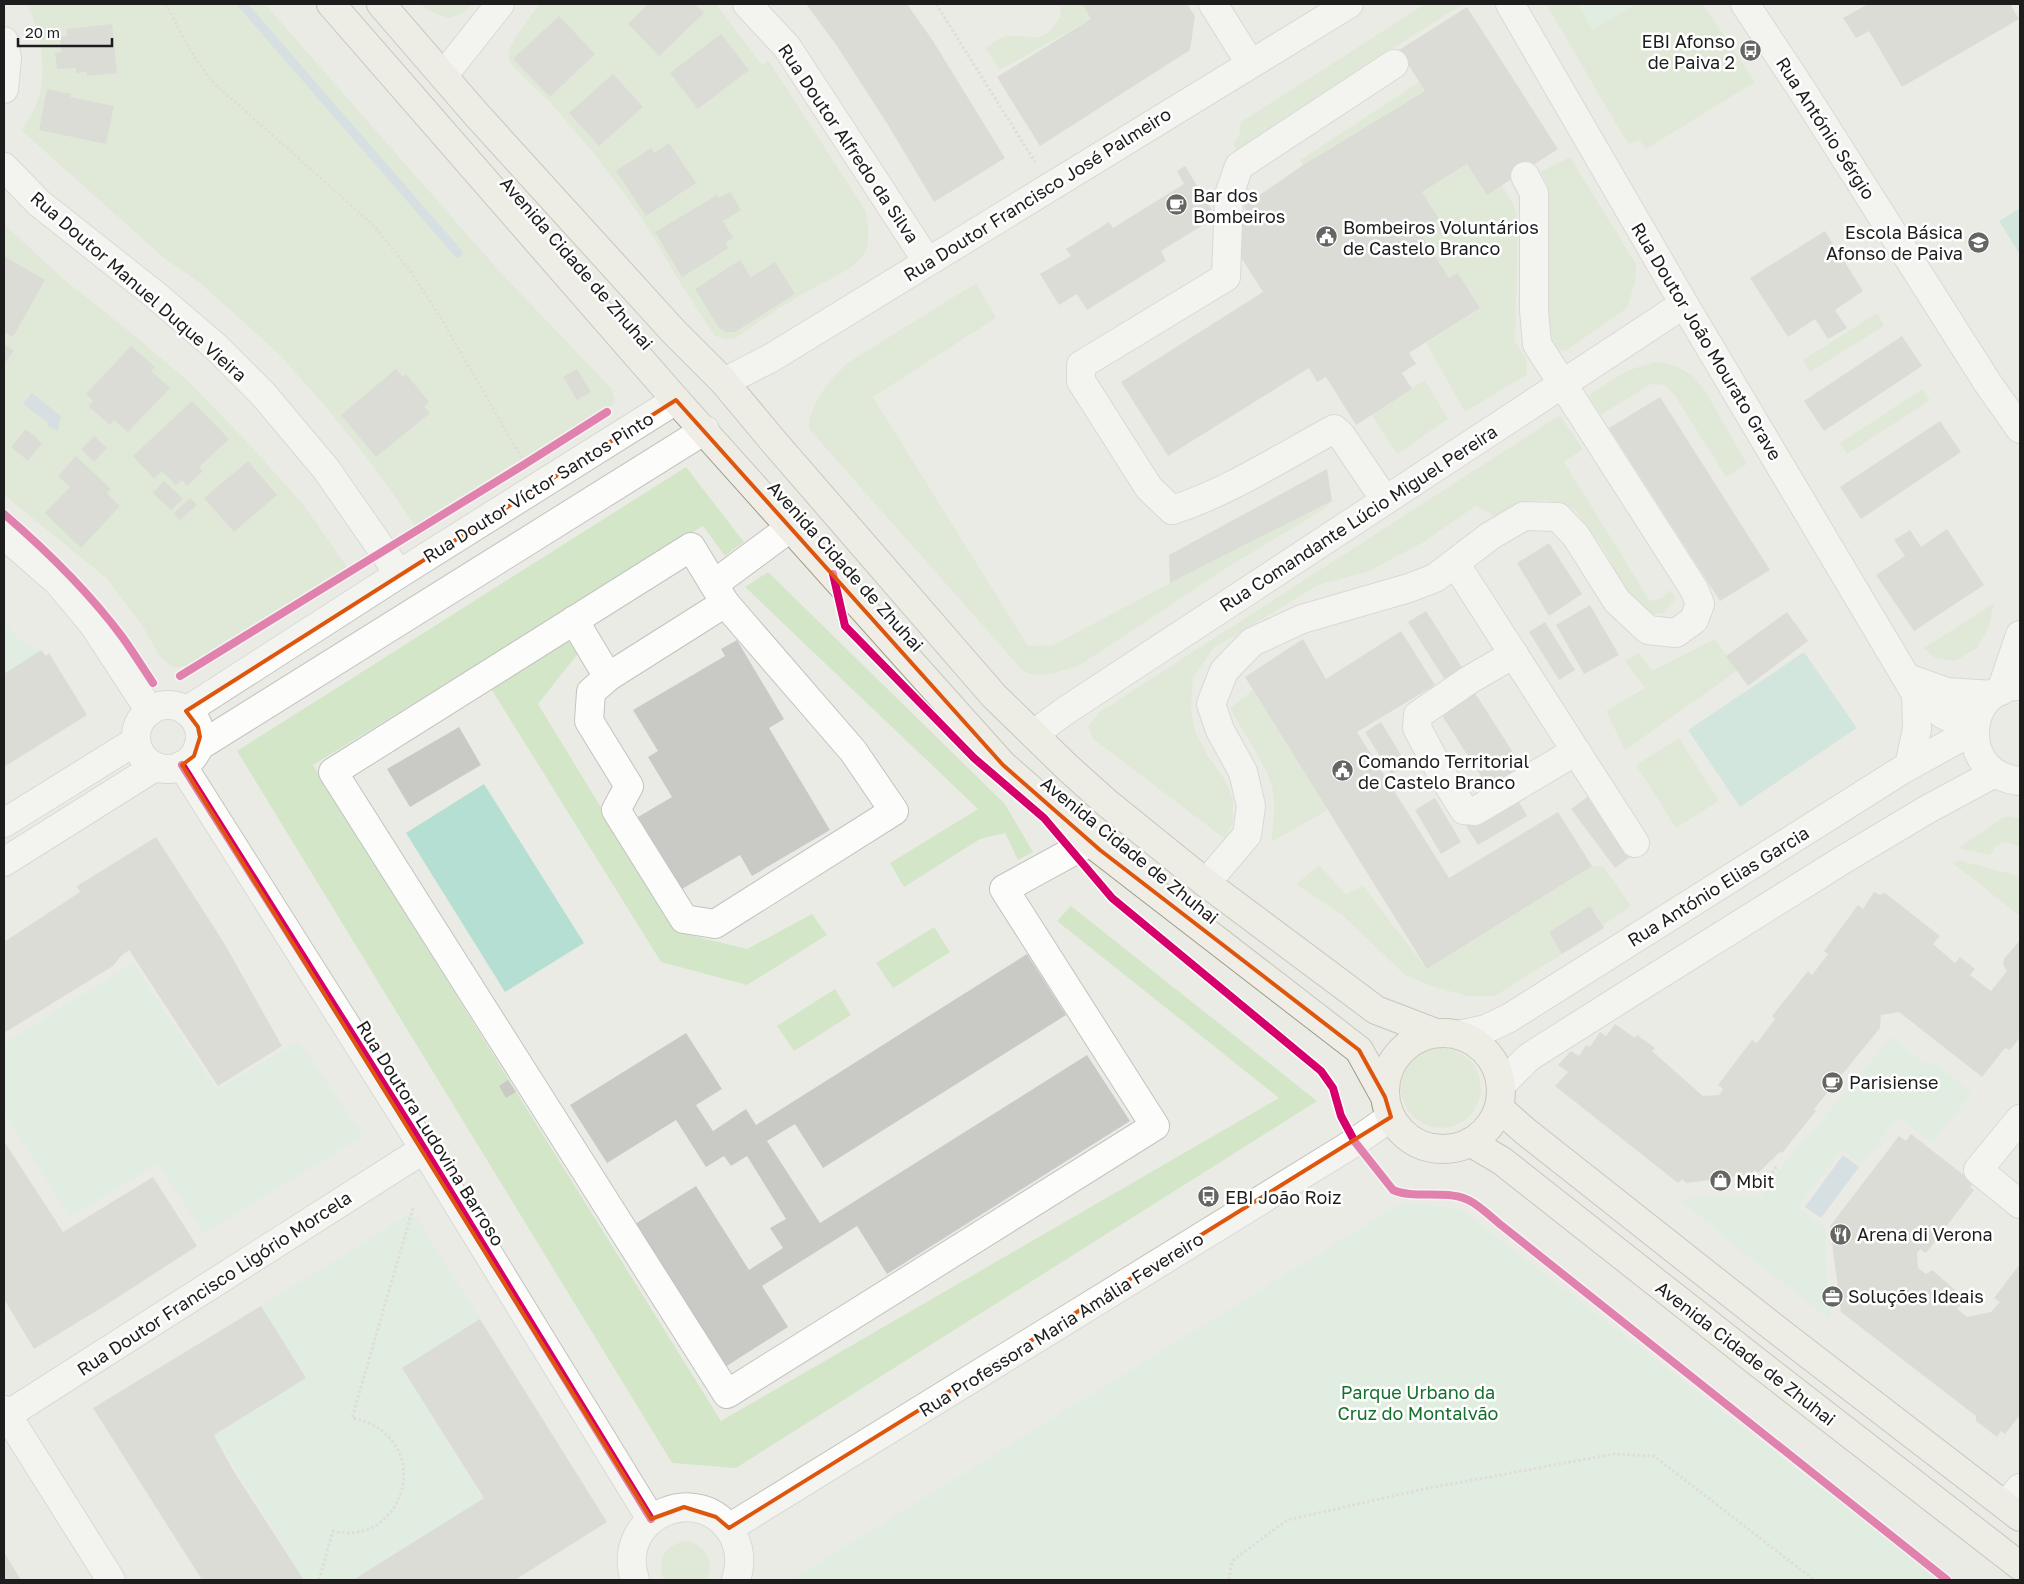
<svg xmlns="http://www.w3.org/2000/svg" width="2024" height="1584" font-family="'Golos Text',sans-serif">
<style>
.grass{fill:#d3e7c8}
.park{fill:#d6efda}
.pitch{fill:#b6dfd3}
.water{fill:#bdd0dc}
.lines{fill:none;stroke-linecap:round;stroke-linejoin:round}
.stream{stroke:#bdd0dc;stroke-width:9}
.building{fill:#c9c9c6}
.minor-casing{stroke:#c2c2c0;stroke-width:30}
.major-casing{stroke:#9f9b85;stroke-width:30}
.path{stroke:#d4cbc7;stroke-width:3;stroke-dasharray:2.5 2.5;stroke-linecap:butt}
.minor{stroke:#fcfcfb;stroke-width:28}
.major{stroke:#efede5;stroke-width:28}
.cycleway-casing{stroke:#fff;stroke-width:11}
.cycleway{stroke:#d6006c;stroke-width:8}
.marked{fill:none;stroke:#de560d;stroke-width:4;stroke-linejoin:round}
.labels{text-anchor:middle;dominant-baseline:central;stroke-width:5;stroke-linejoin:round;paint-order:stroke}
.poi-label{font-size:18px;fill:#1d1d1d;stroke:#fff;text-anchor:start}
.street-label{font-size:18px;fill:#1d1d1d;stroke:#fff}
.park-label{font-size:18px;fill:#16702d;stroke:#fff}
</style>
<rect width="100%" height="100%" fill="#ebebe6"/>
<g class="grass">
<path d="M 27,4 L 265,4 L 501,273 L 612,389 L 615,400 L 611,406 L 505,469 L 416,527 L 374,467 L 326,407 L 279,354 L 200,283 L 164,258 L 22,131 C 26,123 31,115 35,107 C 49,75 41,34 27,4 Z"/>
<polygon points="419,4 473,4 459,15 448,18 432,12"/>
<path d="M 539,4 L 716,4 L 762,65 L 769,61 L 865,210 C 869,222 871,245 863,256 C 852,271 817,285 801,295 C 779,308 757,323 736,338 L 726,339 L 715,336 L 680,283 L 643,220 L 595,155 L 549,101 L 511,65 L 508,52 L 515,38 Z"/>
<path d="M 1059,4 L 1082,4 L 1091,19 L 1000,70 L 985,48 C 991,45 999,37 1006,36 C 1036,32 1038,50 1061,16 Z"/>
<polygon points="1425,4 1463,4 1378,58 1238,153 1233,145 1239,136 1241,122"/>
<polygon points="1546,4 1703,4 1755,82 1646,149 1639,140 1628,144"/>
<polygon points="1419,82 1425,91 1303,165 1300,160"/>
<polygon points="1570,157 1636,264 1635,282 1627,308 1567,350 1556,351 1547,337 1546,304 1548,254 1548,199 1547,182 1540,172"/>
<polygon points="1467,164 1502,185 1515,208 1518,222 1515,341 1527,360 1526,375 1465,412 1426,343 1480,308 1458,273 1449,278 1419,231 1439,219 1422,192"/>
<polygon points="4,224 66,281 129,331 189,382 247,442 303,504 347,567 191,665 174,668 161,658 140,622 106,578 4,495"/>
<path d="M 976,283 L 996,318 L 873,397 L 1028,646 L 1053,645 L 1170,583 L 1337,499 L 1321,511 L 1220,572 L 1080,665 L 1052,674 L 1034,675 L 1023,671 L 809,429 C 809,404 830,378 849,362 Z"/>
<polygon points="1877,313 1884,326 1810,372 1803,360"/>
<path d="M 1657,362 C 1681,366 1688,370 1704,389 L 1747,464 L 1726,477 L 1674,394 L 1664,385 L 1651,384 L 1601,415 L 1589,396 C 1615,377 1625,369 1657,362 Z"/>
<polygon points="1425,380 1448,419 1397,454 1370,412"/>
<polygon points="1922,389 1930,400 1847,454 1840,443"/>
<polygon points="1560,415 1583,449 1564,462 1650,601 1662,598 1670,590 1676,598 1664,613 1654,614 1643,611 1630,598 1603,548 1573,508 1547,500 1525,501 1495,516 1476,506 1422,543 1367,572 1318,585 1213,649 1193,678 1191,710 1196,734 1208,756 1225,780 1233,798 1233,823 1225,839 1093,739 1088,727 1098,713"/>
<polygon points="686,467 744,542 725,556 703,526 313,765 721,1421 1279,1098 1057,921 1071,906 1317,1101 736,1468 672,1463 237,751"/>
<polygon points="768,572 1005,804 1033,852 1018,860 1005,833 980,839 904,887 890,863 978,809 745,587"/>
<polygon points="1994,603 1989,627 1977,648 1955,661 1935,658 1924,648"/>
<polygon points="572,639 580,651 538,704 677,932 747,949 812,914 827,935 747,985 661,962 490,687"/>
<polygon points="1715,639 1737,671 1625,750 1606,711 1645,688 1625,661 1639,653 1652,671"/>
<path d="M 1253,690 L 1328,810 L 1271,842 C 1273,823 1277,802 1271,784 C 1262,757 1243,733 1230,708 Z"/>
<polygon points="1679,738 1719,801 1676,828 1636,765"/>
<path d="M 2011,816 L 2020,819 L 2020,848 C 2009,839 1997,842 1990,855 L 1958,848 L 2002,818 Z"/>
<polygon points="1957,860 2020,876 2020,916 1954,864"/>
<polygon points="1319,865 1346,894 1363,886 1427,969 1592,866 1603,866 1631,906 1562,954 1495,996 1468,996 1437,988 1405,975 1343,916 1296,884"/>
<polygon points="934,927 950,952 893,988 876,963"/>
<polygon points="835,989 851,1015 794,1051 777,1026"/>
<circle cx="1441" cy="1088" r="40"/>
<path d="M 689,1541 C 706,1547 716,1563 706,1580 L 664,1580 C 655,1560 666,1542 689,1541 Z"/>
</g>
<g class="park">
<polygon points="1577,4 1635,4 1593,30"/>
<polygon points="4,622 17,638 41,650 4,674"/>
<polygon points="133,963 216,1090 299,1041 363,1136 204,1233 158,1164 69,1217 4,1112 4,1043"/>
<polygon points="1892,1037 1929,1067 1934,1061 1972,1093 1932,1143 1899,1117 1861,1164 1842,1150 1798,1207 1825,1229 1825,1248 1830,1319 1731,1243 1681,1200 1706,1195 1761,1197 1766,1185"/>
<polygon points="1403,1202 1460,1209 1941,1580 791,1580"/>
<polygon points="413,1212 480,1319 402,1368 484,1498 353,1580 305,1580 214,1435 261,1306"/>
</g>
<g class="pitch">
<polygon points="2020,208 2020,255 1999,221"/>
<polygon points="1804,652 1857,728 1740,807 1688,730"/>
<polygon points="484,784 584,943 505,992 406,833"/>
</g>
<g class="water">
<polygon points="32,393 61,416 58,431 48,426 47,422 23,404"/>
<polygon points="1843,1155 1859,1167 1821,1218 1805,1207"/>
</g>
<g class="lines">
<polyline class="stream" points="242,4 458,253"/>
</g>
<g class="building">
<polygon points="648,4 695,4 704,13 659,56 628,24"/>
<polygon points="806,4 907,4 933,41 1005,158 934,202 888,125 837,46"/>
<polygon points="1082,4 1187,4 1195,16 1190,50 1040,146 997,77 1091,19"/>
<polygon points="1868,4 2010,4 2019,19 1902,87 1869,31 1856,38 1843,18"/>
<polygon points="1467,7 1558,149 1487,195 1467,164 1422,192 1439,219 1419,231 1449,278 1458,273 1480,308 1409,353 1416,364 1402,373 1412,389 1356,425 1326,377 1317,382 1309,368 1168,456 1121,382 1263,292 1231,242 1238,218 1247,212 1244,206 1303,165 1425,91 1399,50"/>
<polygon points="559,16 595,54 550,97 513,59"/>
<polygon points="112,24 117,73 87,76 87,72 76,73 76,68 57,69 55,53 61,52 60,37 67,36 67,29"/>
<polygon points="721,34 749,70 698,109 670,73"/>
<polygon points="613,74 643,107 599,146 569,113"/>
<polygon points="47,89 71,94 70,97 114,106 106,144 39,130"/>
<polygon points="669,143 696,183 646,216 616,171 651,148 654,153"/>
<polygon points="1185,166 1216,217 1161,251 1166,261 1087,310 1077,294 1059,305 1040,274 1071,256 1066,249 1109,222 1113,228 1184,184 1177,171"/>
<polygon points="730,192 741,210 723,221 733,238 725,243 729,248 682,277 655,232 717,195 719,198"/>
<polygon points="1825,231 1863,291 1835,310 1847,328 1828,339 1815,319 1788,337 1750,278"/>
<polygon points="4,256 45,280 13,337 4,332"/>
<polygon points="740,260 751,277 775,262 795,294 735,332 727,332 719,328 695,289"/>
<polygon points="1902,336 1922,366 1824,431 1804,401"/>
<polygon points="4,344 14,351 5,363 4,362"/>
<polygon points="131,346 155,367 151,371 170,388 128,432 114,420 110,425 88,406 93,401 86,394"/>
<polygon points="396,369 403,377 406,374 429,402 424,407 430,413 376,457 341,415"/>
<polygon points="577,369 591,392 577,400 563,377"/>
<polygon points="1660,397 1770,570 1720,601 1609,428"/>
<polygon points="192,401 229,439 199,467 203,471 187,486 182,480 176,485 162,471 154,479 133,456"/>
<polygon points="1940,421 1961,452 1861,519 1840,487"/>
<polygon points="26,429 42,443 28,461 11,447"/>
<polygon points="94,436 107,448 94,462 81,449"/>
<polygon points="76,456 111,489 107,493 120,506 81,548 45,513 70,487 58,476"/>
<polygon points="248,461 277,495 234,532 204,498"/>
<polygon points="1327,469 1332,501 1170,583 1169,555"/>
<polygon points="164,481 183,499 171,510 153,493"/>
<polygon points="190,498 197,505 180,520 174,513"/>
<polygon points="1947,529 1984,585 1914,631 1876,575 1905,556 1894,540 1910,530 1921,547"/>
<polygon points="1549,543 1582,594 1549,616 1517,563"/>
<polygon points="1590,605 1619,655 1584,674 1556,625"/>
<polygon points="1426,611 1465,672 1447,683 1408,622"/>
<polygon points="1787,612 1808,641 1748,686 1726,656"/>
<polygon points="1545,622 1575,670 1559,680 1529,632"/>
<polygon points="1401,631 1435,685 1357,732 1449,878 1558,812 1592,866 1427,969 1245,677 1303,639 1326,679"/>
<polygon points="737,640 784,719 769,728 830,830 752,876 740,855 682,889 638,817 672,797 648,757 658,751 633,710 725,656 721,649"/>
<polygon points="41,650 46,656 49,653 87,715 4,767 4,674"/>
<polygon points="1473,690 1523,768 1490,790 1439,711"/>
<polygon points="1381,722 1407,765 1391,774 1365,732"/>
<polygon points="459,727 481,765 410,807 387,769"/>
<polygon points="1590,795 1634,854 1615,868 1571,809"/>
<polygon points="1516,797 1527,816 1478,845 1466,826"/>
<polygon points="1435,798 1461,842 1441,854 1415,810"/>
<polygon points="156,837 224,943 282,1046 218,1086 129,950 121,956 113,966 4,1033 4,942 80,892 77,886"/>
<polygon points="1874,892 1880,895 1885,893 1940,936 1933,944 1955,963 1960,957 1975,969 1970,975 1991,991 2007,971 2003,964 2004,959 2020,940 2020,1037 2010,1050 2005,1048 1982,1077 1899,1012 1881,1015 1880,1028 1814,1109 1816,1111 1782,1153 1780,1152 1758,1173 1755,1170 1751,1174 1717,1179 1686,1183 1682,1179 1678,1183 1555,1086 1568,1072 1558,1065 1571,1051 1579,1056 1586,1045 1590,1047 1600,1032 1606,1036 1615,1024 1635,1038 1637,1035 1655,1048 1652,1051 1703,1096 1719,1095 1723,1089 1718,1085 1752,1040 1757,1043 1775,1019 1772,1016 1808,971 1812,975 1828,954 1824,951 1858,905 1863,909"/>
<polygon points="1590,906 1604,928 1562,954 1549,932"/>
<polygon points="1027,954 1066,1015 823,1168 795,1124 767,1141 820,1223 1087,1055 1130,1121 887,1274 857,1226 762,1286 788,1327 725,1367 635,1224 696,1186 749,1270 783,1248 770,1228 786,1219 747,1156 731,1166 724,1156 706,1167 676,1120 607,1163 570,1105 686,1033 722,1089 696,1105 713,1131 746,1109 756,1125"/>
<polygon points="508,1080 516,1092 506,1098 499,1086"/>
<polygon points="1911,1134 1974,1183 1970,1187 1974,1190 1926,1253 1920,1249 1917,1253 1918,1268 1926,1274 1932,1270 1966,1299 1957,1309 1967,1317 1991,1312 2000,1302 1994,1298 2020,1264 2020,1415 2005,1434 2001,1431 1997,1437 1976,1421 1976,1416 1841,1312 1830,1226 1899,1136 1906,1141"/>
<polygon points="4,1141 63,1232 153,1177 197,1246 106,1305 34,1349 4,1299"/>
<polygon points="261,1306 306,1378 214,1435 233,1470 304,1580 202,1580 93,1408"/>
<polygon points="480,1319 607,1522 515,1580 353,1580 484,1498 402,1368"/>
<polygon points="4,1552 21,1580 4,1580"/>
</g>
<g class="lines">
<defs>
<g id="minor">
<polyline points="747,4 787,47 927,261"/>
<polyline points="1213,4 1250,63"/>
<polyline points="1510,4 1684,304 1916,694 1944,715 1956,720 1975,722"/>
<polyline points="1745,4 1802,90 1987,382 2020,429"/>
<polyline points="4,41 7,58 4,89"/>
<polyline points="443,76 500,4"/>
<polyline points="4,167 39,203 154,294 216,347 263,394 326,469 399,574"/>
<polyline points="724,382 771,358 1349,4"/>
<path d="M 1385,500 L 1341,435 L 1334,429 C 1284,456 1225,494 1172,510 L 1149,488 L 1081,381 L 1081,365 L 1226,277 L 1229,195 L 1239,166 L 1394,64"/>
<polyline points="4,535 58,582 93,624 150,711"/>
<polyline points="1455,563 1635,843"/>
<polyline points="714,584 791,527"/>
<polyline points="574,620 608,677 591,692 589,721 629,786 616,810 684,919 715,924 894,811 853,751 725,603 691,547 333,772 727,1394 1155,1126 1004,889 1090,842"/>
<polyline points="1514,654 1469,680 1418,715 1417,728 1441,773 1464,810 1475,811 1576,751"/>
<polyline points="608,677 725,603"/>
<polyline points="1910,679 1947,692 1993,695"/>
<path d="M 2020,686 C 1965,684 1955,775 2020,781"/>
<polyline points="2001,691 2020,635"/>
<circle cx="168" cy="737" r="32"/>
<polyline points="186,711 399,574 676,400"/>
<polyline points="1034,734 1065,711 1684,304"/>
<polyline points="198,747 705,430"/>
<polyline points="182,765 413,1131 651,1519"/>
<polyline points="1909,766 1917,729 1916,694"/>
<polyline points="4,823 136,741"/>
<polyline points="4,862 155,767"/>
<polyline points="1206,883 1247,835 1251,806 1243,772 1220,730 1211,704 1224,671 1252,642 1302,619 1409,588 1435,578 1490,536 1524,516 1558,517 1576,536 1617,601 1648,630 1676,633 1694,620 1700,604 1694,589 1537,344 1534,310 1534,193 1525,176"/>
<polyline points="1459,1035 1486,1029 1509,1018 1902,770 1974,730"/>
<polyline points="1501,1085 1529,1057 1630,993 1841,861 1928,809 1995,773"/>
<polyline points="2020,1119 1978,1170 2020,1204"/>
<polyline points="4,1410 111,1580"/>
<polyline points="4,1417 424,1149"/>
<polyline points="2006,1505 2020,1488"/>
<polyline points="729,1528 1355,1142 1391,1117"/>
<path d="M 635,1580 C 614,1515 701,1479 733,1535 C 740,1549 741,1565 736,1580"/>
</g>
<g id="major">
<polyline points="331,4 676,400 1003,765 1100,850 1359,1050 1385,1097"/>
<polyline points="381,4 476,114 674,332 724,382 774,442 994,696 1067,767 1107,803 1206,883 1376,1010 1436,1033"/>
<circle cx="1443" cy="1091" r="58"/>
<polyline points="1499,1108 1525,1131 1777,1330 2020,1517"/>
<polyline points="1470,1142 1502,1161 1752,1358 2020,1566"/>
</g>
</defs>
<use href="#minor" class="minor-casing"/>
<use href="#major" class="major-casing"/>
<g class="path">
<path d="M 166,4 C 184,38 200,76 232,99 L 373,225 L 409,269 L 442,320 L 524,462"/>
<polyline points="936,4 1035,162"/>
<polyline points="1772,1173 1778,1165"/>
<path d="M 319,1580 L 333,1531 C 406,1549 438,1436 352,1418 L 413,1208"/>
<polyline points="1229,1580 1232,1561 1287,1520 1424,1489 1614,1454 1654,1456 1814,1580"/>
</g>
<use href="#minor" class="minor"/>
<use href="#major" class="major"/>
<defs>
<g id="cycleway">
<path d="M 4,514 C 47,551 89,592 123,638 C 133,652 143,668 153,683"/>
<path d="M 833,574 L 845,626 L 974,758 L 1044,818 L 1112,898 L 1321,1071 L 1333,1088 L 1341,1116 L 1355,1142 L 1393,1190 C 1413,1199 1444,1190 1466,1199 C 1477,1203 1491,1217 1501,1225 L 1947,1580"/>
<polyline points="180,676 525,464 607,412"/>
<polyline points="182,765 413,1131 651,1519"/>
</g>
</defs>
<use href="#cycleway" class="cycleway-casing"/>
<use href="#cycleway" class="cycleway"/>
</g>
<path d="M0 0H2024V1584H0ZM 676,400 L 1003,765 L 1100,850 L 1359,1050 L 1385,1097 L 1391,1117 L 729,1528 L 716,1517 L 684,1507 L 651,1519 L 182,765 L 194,756 L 200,737 L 198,727 L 186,711 Z" fill="#ebebe6" fill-opacity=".55" fill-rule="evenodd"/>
<path class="marked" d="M 676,400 L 1003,765 L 1100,850 L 1359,1050 L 1385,1097 L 1391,1117 L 729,1528 L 716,1517 L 684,1507 L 651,1519 L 182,765 L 194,756 L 200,737 L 198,727 L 186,711 Z"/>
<defs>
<symbol id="bus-disc" viewBox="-11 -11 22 22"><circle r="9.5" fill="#656563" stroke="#fff"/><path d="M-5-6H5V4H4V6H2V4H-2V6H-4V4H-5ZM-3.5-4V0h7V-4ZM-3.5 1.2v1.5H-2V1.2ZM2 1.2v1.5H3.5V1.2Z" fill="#fff"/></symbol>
<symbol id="cafe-disc" viewBox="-11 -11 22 22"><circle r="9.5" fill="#656563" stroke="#fff"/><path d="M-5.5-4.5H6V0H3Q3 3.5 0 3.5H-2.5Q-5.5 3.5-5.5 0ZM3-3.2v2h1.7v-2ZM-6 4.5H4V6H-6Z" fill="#fff"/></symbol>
<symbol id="civic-disc" viewBox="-11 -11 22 22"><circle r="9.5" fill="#656563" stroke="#fff"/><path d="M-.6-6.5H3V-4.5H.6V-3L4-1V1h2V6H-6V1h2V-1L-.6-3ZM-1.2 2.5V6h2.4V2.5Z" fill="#fff"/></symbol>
<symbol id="school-disc" viewBox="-11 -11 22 22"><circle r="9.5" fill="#656563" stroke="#fff"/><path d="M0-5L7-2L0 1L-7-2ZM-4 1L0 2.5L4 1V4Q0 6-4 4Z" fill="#fff"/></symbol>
<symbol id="shop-disc" viewBox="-11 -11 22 22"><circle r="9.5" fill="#656563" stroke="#fff"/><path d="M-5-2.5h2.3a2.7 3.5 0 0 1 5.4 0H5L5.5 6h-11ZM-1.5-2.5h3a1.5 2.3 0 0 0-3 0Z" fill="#fff"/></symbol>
<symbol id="restaurant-disc" viewBox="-11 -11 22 22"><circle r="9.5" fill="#656563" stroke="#fff"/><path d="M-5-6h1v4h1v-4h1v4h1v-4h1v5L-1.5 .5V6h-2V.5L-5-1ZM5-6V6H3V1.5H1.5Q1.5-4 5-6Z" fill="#fff"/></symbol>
<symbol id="office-disc" viewBox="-11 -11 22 22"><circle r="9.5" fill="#656563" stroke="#fff"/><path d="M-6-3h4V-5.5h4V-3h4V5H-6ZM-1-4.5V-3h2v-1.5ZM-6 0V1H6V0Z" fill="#fff"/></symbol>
</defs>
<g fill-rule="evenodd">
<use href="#bus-disc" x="1738" y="38" width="25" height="25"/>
<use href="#cafe-disc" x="1164" y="192" width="25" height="25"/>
<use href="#civic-disc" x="1314" y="224" width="25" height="25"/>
<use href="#school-disc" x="1966" y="230" width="25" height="25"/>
<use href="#civic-disc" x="1330" y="758" width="25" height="25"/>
<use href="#cafe-disc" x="1820" y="1070" width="25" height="25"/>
<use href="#shop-disc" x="1708" y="1168" width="25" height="25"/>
<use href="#bus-disc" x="1196" y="1184" width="25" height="25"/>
<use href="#restaurant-disc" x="1828" y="1222" width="25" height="25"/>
<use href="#office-disc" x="1820" y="1284" width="25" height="25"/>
</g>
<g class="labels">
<g class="poi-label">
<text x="1735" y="41" text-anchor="end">EBI Afonso<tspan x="1735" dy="21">de Paiva 2</tspan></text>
<text x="1193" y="195">Bar dos<tspan x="1193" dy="21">Bombeiros</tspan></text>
<text x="1343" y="227">Bombeiros Voluntários<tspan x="1343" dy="21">de Castelo Branco</tspan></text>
<text x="1963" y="232" text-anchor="end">Escola Básica<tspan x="1963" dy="21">Afonso de Paiva</tspan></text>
<text x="1358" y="761">Comando Territorial<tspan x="1358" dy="21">de Castelo Branco</tspan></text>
<text x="1849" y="1082">Parisiense</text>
<text x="1736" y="1181">Mbit</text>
<text x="1225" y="1197">EBI João Roiz</text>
<text x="1857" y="1234">Arena di Verona</text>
<text x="1848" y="1296">Soluções Ideais</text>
</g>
<g class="street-label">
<text transform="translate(1826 128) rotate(57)">Rua António Sérgio</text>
<text transform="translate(849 143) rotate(56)">Rua Doutor Alfredo da Silva</text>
<text transform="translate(1037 194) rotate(-32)">Rua Doutor Francisco José Palmeiro</text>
<text transform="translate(577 263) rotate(49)">Avenida Cidade de Zhuhai</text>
<text transform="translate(139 286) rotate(41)">Rua Doutor Manuel Duque Vieira</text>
<text transform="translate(1707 341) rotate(59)">Rua Doutor João Mourato Grave</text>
<text transform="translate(538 487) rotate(-32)">Rua Doutor Víctor Santos Pinto</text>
<text transform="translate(1358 518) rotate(-33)">Rua Comandante Lúcio Miguel Pereira</text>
<text transform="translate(846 566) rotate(48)">Avenida Cidade de Zhuhai</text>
<text transform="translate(1130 850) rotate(39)">Avenida Cidade de Zhuhai</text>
<text transform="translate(1718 886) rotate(-32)">Rua António Elias Garcia</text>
<text transform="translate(431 1133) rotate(58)">Rua Doutora Ludovina Barroso</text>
<text transform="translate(214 1283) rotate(-33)">Rua Doutor Francisco Ligório Morcela</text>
<text transform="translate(1061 1324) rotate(-32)">Rua Professora Maria Amália Fevereiro</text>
<text transform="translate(1746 1353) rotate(38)">Avenida Cidade de Zhuhai</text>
</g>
<g class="park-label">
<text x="1418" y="1392">Parque Urbano da<tspan x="1418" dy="21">Cruz do Montalvão</tspan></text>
</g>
</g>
<rect width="2024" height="1584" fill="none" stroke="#1d1d1d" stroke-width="10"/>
<path d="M18 38v8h94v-8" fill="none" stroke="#1d1d1d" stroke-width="2.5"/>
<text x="25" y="38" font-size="15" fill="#1d1d1d" stroke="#ffffff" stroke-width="4" paint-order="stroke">20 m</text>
</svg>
